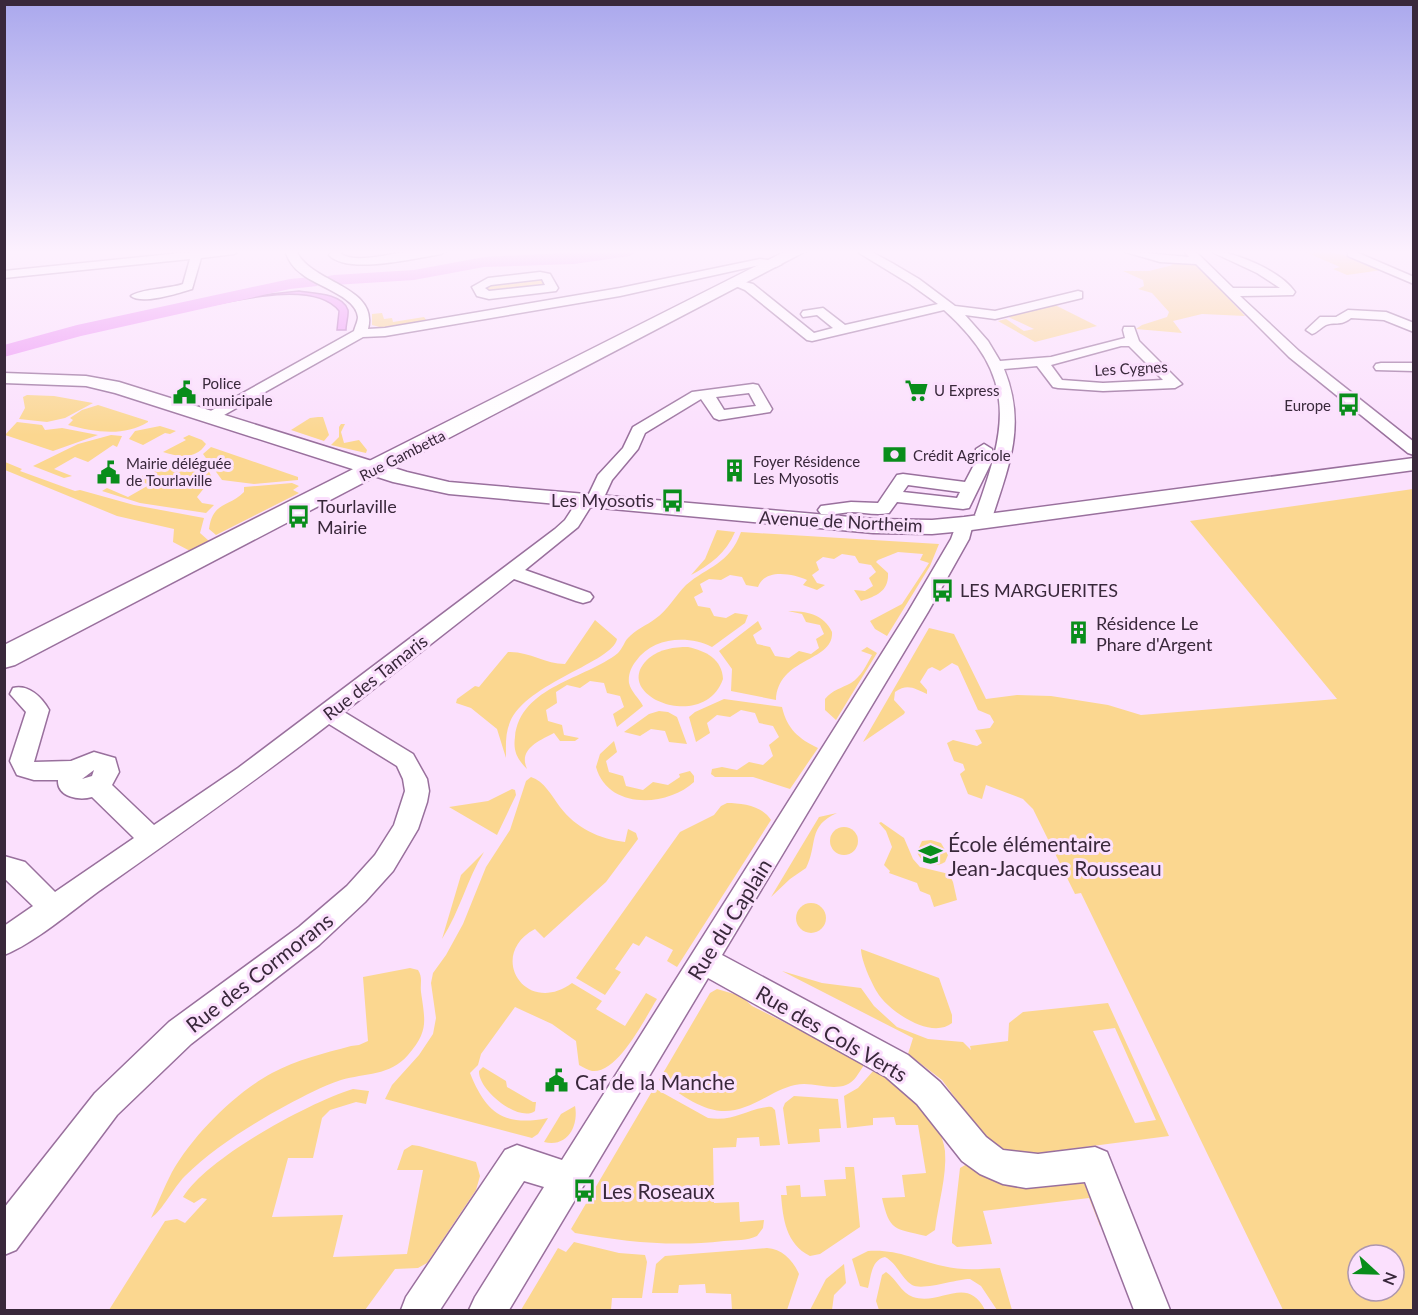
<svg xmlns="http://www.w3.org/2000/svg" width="1418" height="1315" font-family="Lato,sans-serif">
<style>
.green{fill:#fbd790;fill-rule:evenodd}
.water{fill:#ed96f5;stroke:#b775bd;stroke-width:1.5}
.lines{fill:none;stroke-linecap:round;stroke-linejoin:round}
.river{fill:#ed96f5;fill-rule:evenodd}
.minor-casing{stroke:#99709d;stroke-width:3}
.tertiary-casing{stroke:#99709d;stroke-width:3}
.secondary-casing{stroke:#99709d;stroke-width:3}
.minor{fill:#fff;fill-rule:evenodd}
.tertiary{fill:#fff;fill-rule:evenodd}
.secondary{fill:#fff;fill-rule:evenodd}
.labels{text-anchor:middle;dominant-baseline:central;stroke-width:6;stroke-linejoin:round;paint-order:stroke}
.far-street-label{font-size:15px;fill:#39283b;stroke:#fbe0fd}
.far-poi-label{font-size:15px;fill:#39283b;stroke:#fbe0fd;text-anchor:start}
.poi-label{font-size:18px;fill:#39283b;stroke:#fbe0fd;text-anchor:start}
.street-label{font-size:18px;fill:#39283b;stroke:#fbe0fd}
.near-poi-label{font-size:21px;fill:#39283b;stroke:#fbe0fd;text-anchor:start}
.near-street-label{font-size:21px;fill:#39283b;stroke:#fbe0fd}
</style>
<rect width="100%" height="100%" fill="#fbe0fd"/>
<g class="green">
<path d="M 1303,251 C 1336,251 1352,255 1382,270 L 1347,275 L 1333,269 L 1340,267 Z"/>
<polygon points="1166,262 1194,262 1245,316 1202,314 1173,321 1182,333 1136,329 1142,325 1167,317 1169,312 1152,293 1138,289 1144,286 1143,280 1123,271 1149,271 1173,265"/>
<polygon points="542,278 545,283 537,287 489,293 482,288 488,284"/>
<polygon points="1053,304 1097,326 1035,342 998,321 1006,319 1024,331 1034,329 1004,315"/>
<polygon points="382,313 384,319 392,318 393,322 424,317 427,321 387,329 372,325 372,314"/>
<polygon points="27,395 54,396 93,403 65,418 47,422 19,419 25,408 23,397"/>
<path d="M 98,405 L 148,421 L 148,422 C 124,437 94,432 68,425 L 73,420 L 70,418 L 82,410 Z"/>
<polygon points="318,417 323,417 329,435 324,441 291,430 310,418"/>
<polygon points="17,422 42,425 45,430 62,428 98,435 53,451 5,435"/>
<polygon points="341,424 345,424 341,432 344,443 359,440 367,450 366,453 331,445 339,437 339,427"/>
<polygon points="160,426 176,431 170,434 165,433 143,445 129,439 135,431"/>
<polygon points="111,435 122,436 117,447 113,445 88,462 75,457 54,469 72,476 64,478 33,466 78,444"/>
<path d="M 189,435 L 202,440 L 206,444 C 196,460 178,457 163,452 L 186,440 L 183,438 Z"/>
<polygon points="211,447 298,477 298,480 254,484 222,480 203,454"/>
<polygon points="197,457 206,465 212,478 197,497 202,503 214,505 206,513 140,503 102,491 107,488 128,497 149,485 137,479 144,475 147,476 166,464"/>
<polygon points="5,462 22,469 20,471 75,491 80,490 134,505 204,518 200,533 209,541 205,546 192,552 173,542 174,529 117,516 5,470"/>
<path d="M 292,483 L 299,486 L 293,490 L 299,493 L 216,535 L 209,529 C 213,501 228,508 244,492 L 244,487 Z"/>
<path d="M 1413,489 L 1413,1310 L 1283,1310 L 1081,893 L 1075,894 L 1033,809 L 1023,799 L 986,785 L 982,799 L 968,794 L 960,774 L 965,770 L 963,764 L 954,761 L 947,743 L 953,740 L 977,746 L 982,743 L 975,730 L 990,728 L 994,722 L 990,715 L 978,710 L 958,666 L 952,663 L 940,671 L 932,667 L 928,669 L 920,682 L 927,690 L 927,694 C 915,689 908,683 895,692 L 894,700 L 905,712 L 904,714 L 863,742 L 929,628 L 954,634 L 986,699 L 1017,695 L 1051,696 L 1108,705 L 1141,715 L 1337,699 L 1190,521 ZM 1358,1255 L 1394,1255 L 1394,1291 L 1358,1291 Z"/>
<path d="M 717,530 L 735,532 C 726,553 710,565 691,575 L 705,559 Z"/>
<path d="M 741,532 L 939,544 L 930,566 L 887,636 L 875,629 L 870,621 L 902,604 L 929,563 L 920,560 L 923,554 L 898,552 L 878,560 L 876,562 L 888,573 C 889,591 877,596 861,601 L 854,590 L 865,591 L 873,586 L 869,578 L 876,572 L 871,565 L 859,563 L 855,556 L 842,554 L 834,559 L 823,557 L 816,562 L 819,570 L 812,575 L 817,583 L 825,585 L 817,590 L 803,585 L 807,580 C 793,574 765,568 758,587 L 746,585 L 742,577 L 730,575 L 721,580 L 709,579 L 700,584 L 703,592 L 694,597 L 698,606 L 710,608 L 714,616 L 726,618 L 735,613 L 748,615 L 745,623 L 712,647 C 688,635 653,637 636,661 C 631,667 628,675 629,683 C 631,692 639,698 643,706 L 617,727 L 613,714 L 624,707 L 620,696 L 607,693 L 604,683 L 590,681 L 580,688 L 567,685 L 556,692 L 557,703 L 546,710 L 548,721 L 562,725 L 564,735 L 579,738 L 575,741 L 560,741 L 554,733 C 539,741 518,749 527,769 C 517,759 513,751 515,737 C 520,686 586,679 618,653 C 623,648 624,642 628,638 C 635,630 647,625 655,619 C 668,610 675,596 686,585 C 708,566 729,565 741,532 Z"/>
<path d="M 788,611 C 806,611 824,614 832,632 C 834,662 778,657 776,700 L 731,691 L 732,669 L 719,651 L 758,621 L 762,629 L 753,635 L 757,644 L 770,647 L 775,656 L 789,658 L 799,651 L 811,654 L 819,648 L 816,639 L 824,634 L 820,625 L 806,622 L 802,614 Z"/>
<path d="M 595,620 L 617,639 C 613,662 526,683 510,722 C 505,734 506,746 506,758 L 497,729 L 471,708 L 456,703 L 457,699 L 475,686 L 479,687 L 508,652 C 529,651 545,664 565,664 Z"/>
<path d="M 688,647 C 706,651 722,659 723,679 C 704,734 607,695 649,658 C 660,649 674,647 688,647 Z"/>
<path d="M 867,647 L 877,653 L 836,720 L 825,710 L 825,699 C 832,690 842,688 851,683 C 861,677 867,664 872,655 L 861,651 Z"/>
<path d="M 724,699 L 782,707 C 787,729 799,739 818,748 L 790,789 L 753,777 L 715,777 L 711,774 L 712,769 L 722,767 L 737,770 L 749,762 L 763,765 L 773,756 L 769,745 L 779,737 L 773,726 L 759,723 L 755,713 L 741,710 L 730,717 L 717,715 L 707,723 L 710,733 L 696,742 L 689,717 L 695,712 Z"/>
<polygon points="659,711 668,712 677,717 687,744 669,742 665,731 651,729 640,736 624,732 649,714"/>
<path d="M 614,741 L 617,752 L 606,761 L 609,772 L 623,776 L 626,786 L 643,790 L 653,782 L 668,785 L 680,777 L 679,774 L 690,771 L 694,776 L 694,782 C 667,807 608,810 596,767 L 600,754 Z"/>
<path d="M 531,777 C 544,781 552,796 560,807 C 576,828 599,839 625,842 L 628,829 L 636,833 L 638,839 L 606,882 L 544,938 L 535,929 C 486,955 526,1017 572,983 L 602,1001 L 596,1009 L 625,1026 L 646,993 L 657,999 C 645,1018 618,1074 592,1071 C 588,1070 583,1067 579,1065 L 576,1041 L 552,1024 L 515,1007 L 481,1054 L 478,1065 L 470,1073 C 486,1113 504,1127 548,1118 L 538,1134 L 532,1138 L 385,1099 L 392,1085 L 419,1055 L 433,1034 L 436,1018 L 431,983 L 433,973 L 446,955 L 463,924 L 486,867 L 510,830 L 526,781 Z"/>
<polygon points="512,789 515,790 516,795 497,835 449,807 488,801"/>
<path d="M 727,803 C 742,803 763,806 771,820 L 677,967 L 667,961 L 673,950 L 646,936 L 639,946 L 633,943 L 615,969 L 621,972 L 605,995 L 576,978 L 680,832 L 714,815 L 721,806 Z"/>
<path d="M 837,813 C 807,826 818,845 806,868 L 790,879 L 771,897 L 819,817 Z"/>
<polygon points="881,822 904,838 913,859 920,867 949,874 953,882 957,900 934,907 930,895 920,891 917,883 889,873 890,871 884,865 892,847 886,831 879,823"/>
<circle cx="844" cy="841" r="14"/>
<path d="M 931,840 L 941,843 L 948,855 L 945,862 C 933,869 922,864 917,852 L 922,841 Z"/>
<path d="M 484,852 C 467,879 460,911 442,939 L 461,875 Z"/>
<circle cx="811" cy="918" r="15"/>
<path d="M 861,949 L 939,978 L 952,1015 L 952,1023 C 931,1040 888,1011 877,992 C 871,982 861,960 861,949 Z"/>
<path d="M 410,968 L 418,970 C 423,978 420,983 421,992 C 425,1021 429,1031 408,1055 C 390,1076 365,1073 341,1080 C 322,1086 304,1096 287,1105 C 252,1124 213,1148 185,1176 C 173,1188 163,1210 151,1218 C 158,1203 164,1187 172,1172 C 193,1135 235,1093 272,1073 C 296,1060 325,1053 351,1046 L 359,1045 L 368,1041 L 363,977 Z"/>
<path d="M 782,971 L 822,983 L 861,988 L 874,1006 L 897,1027 L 928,1039 L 963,1042 L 971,1050 L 970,1046 L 1008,1041 L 1009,1023 L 1023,1012 L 1108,1003 L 1169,1136 L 1031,1154 L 1006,1151 L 996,1147 L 978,1129 L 942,1080 L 908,1054 L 913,1038 ZM 1115,1028 L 1156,1120 L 1135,1123 L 1093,1031 Z"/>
<path d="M 717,989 L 741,996 L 752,1006 L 863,1062 L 864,1065 C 859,1072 855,1082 846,1085 C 830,1091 812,1081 795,1085 C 771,1090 749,1113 721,1111 C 698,1109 678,1092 659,1080 L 710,993 Z"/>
<path d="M 483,1067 L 506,1081 L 507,1087 L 533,1102 L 536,1102 L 535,1111 C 519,1123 478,1090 479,1071 Z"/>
<path d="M 874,1070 C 900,1088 942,1117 945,1151 C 947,1176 938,1205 935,1230 L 926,1236 C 894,1228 890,1232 882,1198 L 905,1197 L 902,1175 L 926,1173 L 918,1125 L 896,1125 L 894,1117 L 873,1118 L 873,1125 L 847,1128 L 844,1096 L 858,1088 Z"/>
<path d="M 654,1088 L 708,1118 C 733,1122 745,1110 767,1107 C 772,1106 772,1107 775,1110 L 780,1145 L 760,1146 L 759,1137 L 737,1138 L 736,1147 L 713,1148 L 714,1203 L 739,1202 L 740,1222 L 764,1220 L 763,1228 L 757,1236 C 747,1241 735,1240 724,1241 C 673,1247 626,1242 575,1233 L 571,1229 Z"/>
<path d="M 353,1089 L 369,1091 L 366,1104 L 356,1102 L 330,1110 L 322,1118 L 313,1158 L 288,1158 L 272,1217 L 343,1215 L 333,1257 L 407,1254 L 423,1170 L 397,1170 L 404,1150 L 412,1145 L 419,1146 L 476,1162 L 480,1176 L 476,1190 L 427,1263 L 418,1268 L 395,1269 L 365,1310 L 109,1310 L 165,1221 L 177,1219 L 185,1223 L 207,1199 L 202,1198 L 194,1203 L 183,1197 C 208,1157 308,1103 353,1089 Z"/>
<polygon points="794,1096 838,1099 841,1128 819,1129 820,1142 788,1144 783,1108 785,1103"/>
<path d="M 575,1106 C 579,1126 567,1148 544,1142 L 561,1114 Z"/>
<polygon points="967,1164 1078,1179 1090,1189 1102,1221 1100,1226 1089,1198 983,1211 992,1244 957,1247 952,1243 952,1238 960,1168"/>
<path d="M 845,1167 L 854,1167 L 860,1227 L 820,1254 L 810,1256 C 786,1244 783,1219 781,1195 L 787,1195 L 786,1186 L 800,1185 L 801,1197 L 826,1196 L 824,1180 L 846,1179 Z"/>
<polygon points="574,1242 619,1253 645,1255 647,1262 642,1298 612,1298 611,1310 521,1310 558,1248 566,1252"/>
<path d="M 767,1248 C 782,1249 793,1260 799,1274 L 787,1310 L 732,1310 L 731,1294 L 706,1293 L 705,1284 L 679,1285 L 678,1293 L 652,1293 L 656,1264 L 665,1256 Z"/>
<path d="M 868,1251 C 898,1249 915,1260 943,1266 C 962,1271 980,1269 1000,1268 L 1012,1310 L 997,1310 L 981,1286 L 970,1279 C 956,1279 923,1291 912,1285 C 901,1278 897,1263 885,1257 C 871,1260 871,1277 868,1288 L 860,1286 L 852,1259 Z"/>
<polygon points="844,1264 846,1283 834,1295 832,1310 810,1310 826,1279"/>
<path d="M 886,1272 C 896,1278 901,1293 913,1297 C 941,1306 967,1274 985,1310 L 879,1310 L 876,1301 L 882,1275 Z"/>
</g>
<path class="water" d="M 299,291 C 312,293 343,293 348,310 C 349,315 346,324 346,330 L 337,330 L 339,311 C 313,278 228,303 192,309 L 189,306 L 239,295 L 242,297 Z"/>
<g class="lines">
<g class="river">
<polygon points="594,251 638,251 630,256 574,264 484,267 414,280 334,285 328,284 325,280 328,276 334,275 414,270 484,257"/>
<polygon points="311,277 317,278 320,282 317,286 290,289 81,336 4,357 4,345 77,325 290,279"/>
</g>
<defs>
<g id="minor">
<path d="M 201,251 L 239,251 L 234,254 L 201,258 L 192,289 C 179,293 142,305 131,296 C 140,289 169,289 183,284 L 190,259 L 4,278 L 4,271 Z"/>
<path d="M 285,251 L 296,251 C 312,284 379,286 368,329 L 385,328 L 620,288 L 760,259 L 776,261 L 782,264 L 776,267 L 760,265 L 620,296 L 385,336 L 363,337 L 217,419 L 207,419 L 204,416 L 207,413 L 354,331 C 355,327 358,321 358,317 C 356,296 316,286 302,274 C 293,268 289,261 285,251 Z"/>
<path d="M 331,251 L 342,251 L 341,254 C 357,264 393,253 412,251 C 424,250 435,251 446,251 L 441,254 C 416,258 347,275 329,255 Z"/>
<path d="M 856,251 L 870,251 L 892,263 L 919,279 L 955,306 L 995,311 L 1078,291 L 1082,292 L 1082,298 L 995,319 L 965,315 L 988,341 L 1000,361 L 1051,357 L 1125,338 L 1123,330 L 1124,327 L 1134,327 L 1139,341 L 1182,384 L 1175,388 L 1103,391 L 1058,388 L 1053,387 L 1037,366 L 1004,369 C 1026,423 1010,463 993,515 L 997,521 L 994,525 L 982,525 L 975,515 C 1006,429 1020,378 944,310 L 812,341 L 807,340 L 745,290 L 731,284 L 737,280 L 753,284 L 814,333 L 833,328 L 817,315 L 803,317 L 801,314 L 803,311 L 823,308 L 845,325 L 938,304 L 910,284 ZM 1121,346 L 1129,346 L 1163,380 L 1103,383 L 1062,380 L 1051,365 Z"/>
<path d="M 1122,251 L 1189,257 L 1184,251 L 1195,251 L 1233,288 L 1280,288 L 1257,273 L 1210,251 C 1234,251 1281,271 1295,292 L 1293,295 L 1240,296 L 1299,351 L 1414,442 L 1414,455 L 1408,453 L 1289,357 L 1196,264 L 1160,262 Z"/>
<polygon points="1348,252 1356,252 1414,277 1414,284 1348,256"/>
<path d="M 540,272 L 550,274 L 558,288 L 556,291 L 489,299 L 477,296 L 472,287 L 488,278 ZM 542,279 L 545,285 L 489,291 L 485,288 L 491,285 Z"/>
<path d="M 1348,310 L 1386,312 L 1414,323 L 1414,332 L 1384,320 L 1351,318 C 1340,327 1335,321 1326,325 C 1320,328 1318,332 1312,334 L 1306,330 L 1320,317 L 1336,317 Z"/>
<polygon points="1381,363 1414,363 1414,371 1376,370 1374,367 1376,364"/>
<path d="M 753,384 L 758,385 L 772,409 L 770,412 L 719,420 L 714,418 L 701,399 L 645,433 L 638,449 L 612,480 L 600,506 L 591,506 L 578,527 L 525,570 L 590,593 L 593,597 L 590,601 L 583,603 L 576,601 L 514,579 L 344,712 L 413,754 L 427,779 L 429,791 L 427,802 L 418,829 L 393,871 L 365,902 L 319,945 L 191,1044 L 117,1115 L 16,1250 L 4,1255 L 4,1208 L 95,1093 L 169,1022 L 299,927 L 347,886 L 375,855 L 394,825 L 405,791 L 403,779 L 397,766 L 329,724 C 254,782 177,836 99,891 C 73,910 33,944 4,955 L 4,926 L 33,906 L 4,878 L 4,856 L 25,862 L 55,892 L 134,838 L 92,797 C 79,801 57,797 58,780 L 34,780 L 17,775 L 10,761 L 26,712 L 10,694 L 13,688 C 28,684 42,697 49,710 L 34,762 L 71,761 L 94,752 L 115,758 L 119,772 L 112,785 L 154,825 L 238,768 L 555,529 L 565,520 L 580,497 L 588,496 L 598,475 L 623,448 L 633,427 L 692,392 ZM 749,393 L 756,406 L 724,410 L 716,397 ZM 94,770 L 92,776 L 82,779 Z"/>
<path d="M 984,444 L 992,449 L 992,461 L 969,508 L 963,509 L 897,502 L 889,513 C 876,516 863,512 850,512 C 840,513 831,516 821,514 L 818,510 L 821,506 L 851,502 L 878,503 L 897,475 L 903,474 L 965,482 L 976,461 L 976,449 ZM 908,485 L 960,492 L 957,498 L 903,492 Z"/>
<polygon points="964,519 970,520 973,524 969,539 928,612 722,955 908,1055 940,1082 986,1137 1003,1150 1038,1154 1095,1147 1107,1152 1170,1310 1134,1310 1085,1182 1026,1188 1003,1184 980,1174 962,1161 917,1104 886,1077 708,978 509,1310 469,1310 475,1297 544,1187 524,1181 440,1310 401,1310 406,1297 505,1150 517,1145 562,1160 908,612 951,539 958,520"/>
</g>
<polygon id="tertiary" points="4,373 86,376 119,382 407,472 449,482 873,519 932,520 964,517 1414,458 1414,470 964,531 932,534 873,533 449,494 393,482 115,393 86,386 4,383"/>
<polygon id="secondary" points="786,251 806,251 15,665 4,668 4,645"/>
</defs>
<use href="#minor" class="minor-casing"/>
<use href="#tertiary" class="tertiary-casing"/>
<use href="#secondary" class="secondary-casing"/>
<use href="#minor" class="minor"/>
<use href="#tertiary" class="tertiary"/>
<use href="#secondary" class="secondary"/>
</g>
<linearGradient id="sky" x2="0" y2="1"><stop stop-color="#aaa8ed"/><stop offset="0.58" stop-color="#fdf1fe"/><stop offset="1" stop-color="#fdf1fe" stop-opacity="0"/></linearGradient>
<rect width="1418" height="435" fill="url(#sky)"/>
<defs>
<symbol id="supermarket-bare" viewBox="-9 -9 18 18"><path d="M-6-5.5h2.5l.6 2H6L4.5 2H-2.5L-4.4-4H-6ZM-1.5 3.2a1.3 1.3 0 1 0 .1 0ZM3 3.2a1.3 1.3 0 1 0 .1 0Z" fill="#098d1b" stroke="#fbe0fd" stroke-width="2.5" paint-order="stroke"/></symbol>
<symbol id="civic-bare" viewBox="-9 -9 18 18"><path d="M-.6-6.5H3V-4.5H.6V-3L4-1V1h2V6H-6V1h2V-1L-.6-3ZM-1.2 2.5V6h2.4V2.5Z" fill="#098d1b" stroke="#fbe0fd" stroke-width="2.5" paint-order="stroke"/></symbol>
<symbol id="bus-bare" viewBox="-9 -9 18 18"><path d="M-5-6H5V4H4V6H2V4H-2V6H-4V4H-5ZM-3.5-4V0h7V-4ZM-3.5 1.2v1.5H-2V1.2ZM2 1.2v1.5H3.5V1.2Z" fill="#098d1b" stroke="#fbe0fd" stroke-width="2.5" paint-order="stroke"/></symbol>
<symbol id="bank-bare" viewBox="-9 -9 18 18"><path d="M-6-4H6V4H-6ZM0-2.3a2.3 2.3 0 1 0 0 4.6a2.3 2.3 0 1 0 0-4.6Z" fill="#098d1b" stroke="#fbe0fd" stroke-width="2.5" paint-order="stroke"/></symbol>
<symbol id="building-bare" viewBox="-9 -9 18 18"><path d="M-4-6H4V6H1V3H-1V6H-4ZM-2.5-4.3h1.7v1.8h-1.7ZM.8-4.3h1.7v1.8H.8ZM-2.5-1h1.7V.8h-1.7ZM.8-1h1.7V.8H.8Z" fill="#098d1b" stroke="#fbe0fd" stroke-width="2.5" paint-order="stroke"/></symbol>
<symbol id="school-bare" viewBox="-9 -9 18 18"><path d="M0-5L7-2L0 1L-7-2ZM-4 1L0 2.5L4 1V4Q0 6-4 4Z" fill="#098d1b" stroke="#fbe0fd" stroke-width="2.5" paint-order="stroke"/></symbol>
</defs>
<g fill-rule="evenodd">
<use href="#supermarket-bare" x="900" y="374" width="33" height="33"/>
<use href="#civic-bare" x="168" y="376" width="33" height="33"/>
<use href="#bus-bare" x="1332" y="388" width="33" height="33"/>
<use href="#bank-bare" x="878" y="438" width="33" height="33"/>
<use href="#building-bare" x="718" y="454" width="33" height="33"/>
<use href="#civic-bare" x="92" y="456" width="33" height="33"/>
<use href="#bus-bare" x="656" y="484" width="33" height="33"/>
<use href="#bus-bare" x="282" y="500" width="33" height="33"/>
<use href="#bus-bare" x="926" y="574" width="33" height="33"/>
<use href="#building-bare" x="1062" y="616" width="33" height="33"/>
<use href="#school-bare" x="914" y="838" width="33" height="33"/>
<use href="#civic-bare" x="540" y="1064" width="33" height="33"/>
<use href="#bus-bare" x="568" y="1174" width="33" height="33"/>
</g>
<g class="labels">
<g class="far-street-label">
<text transform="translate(1131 368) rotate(-3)">Les Cygnes</text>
<text transform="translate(402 455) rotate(-27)">Rue Gambetta</text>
</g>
<g class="far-poi-label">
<text x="202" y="383">Police<tspan x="202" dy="17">municipale</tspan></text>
<text x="934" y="390">U Express</text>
<text x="1331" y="405" text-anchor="end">Europe</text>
<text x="913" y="455">Crédit Agricole</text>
<text x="753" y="461">Foyer Résidence<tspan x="753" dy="17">Les Myosotis</tspan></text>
<text x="126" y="463">Mairie déléguée<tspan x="126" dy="17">de Tourlaville</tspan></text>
</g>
<g class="poi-label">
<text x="654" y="500" text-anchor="end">Les Myosotis</text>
<text x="317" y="506">Tourlaville<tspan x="317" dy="21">Mairie</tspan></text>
<text x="960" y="590">LES MARGUERITES</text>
<text x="1096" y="623">Résidence Le<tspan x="1096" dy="21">Phare d'Argent</tspan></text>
</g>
<g class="street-label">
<text transform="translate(841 521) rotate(3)">Avenue de Northeim</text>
<text transform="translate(375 677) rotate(-38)">Rue des Tamaris</text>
</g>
<g class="near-poi-label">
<text x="948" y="843">École élémentaire<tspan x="948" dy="24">Jean-Jacques Rousseau</tspan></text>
<text x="575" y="1081">Caf de la Manche</text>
<text x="602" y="1190">Les Roseaux</text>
</g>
<g class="near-street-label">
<text transform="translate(729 919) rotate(-58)">Rue du Caplain</text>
<text transform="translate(259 972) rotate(-38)">Rue des Cormorans</text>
<text transform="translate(832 1033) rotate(30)">Rue des Cols Verts</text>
</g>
</g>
<rect width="1418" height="1315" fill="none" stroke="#39283b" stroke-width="12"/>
<g transform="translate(1376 1273) rotate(112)"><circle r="28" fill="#fbe0fd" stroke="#ad96af" stroke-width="1.5"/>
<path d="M0-4.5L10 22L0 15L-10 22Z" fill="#098d1b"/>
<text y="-9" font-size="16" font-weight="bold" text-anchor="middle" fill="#39283b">N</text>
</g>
</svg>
